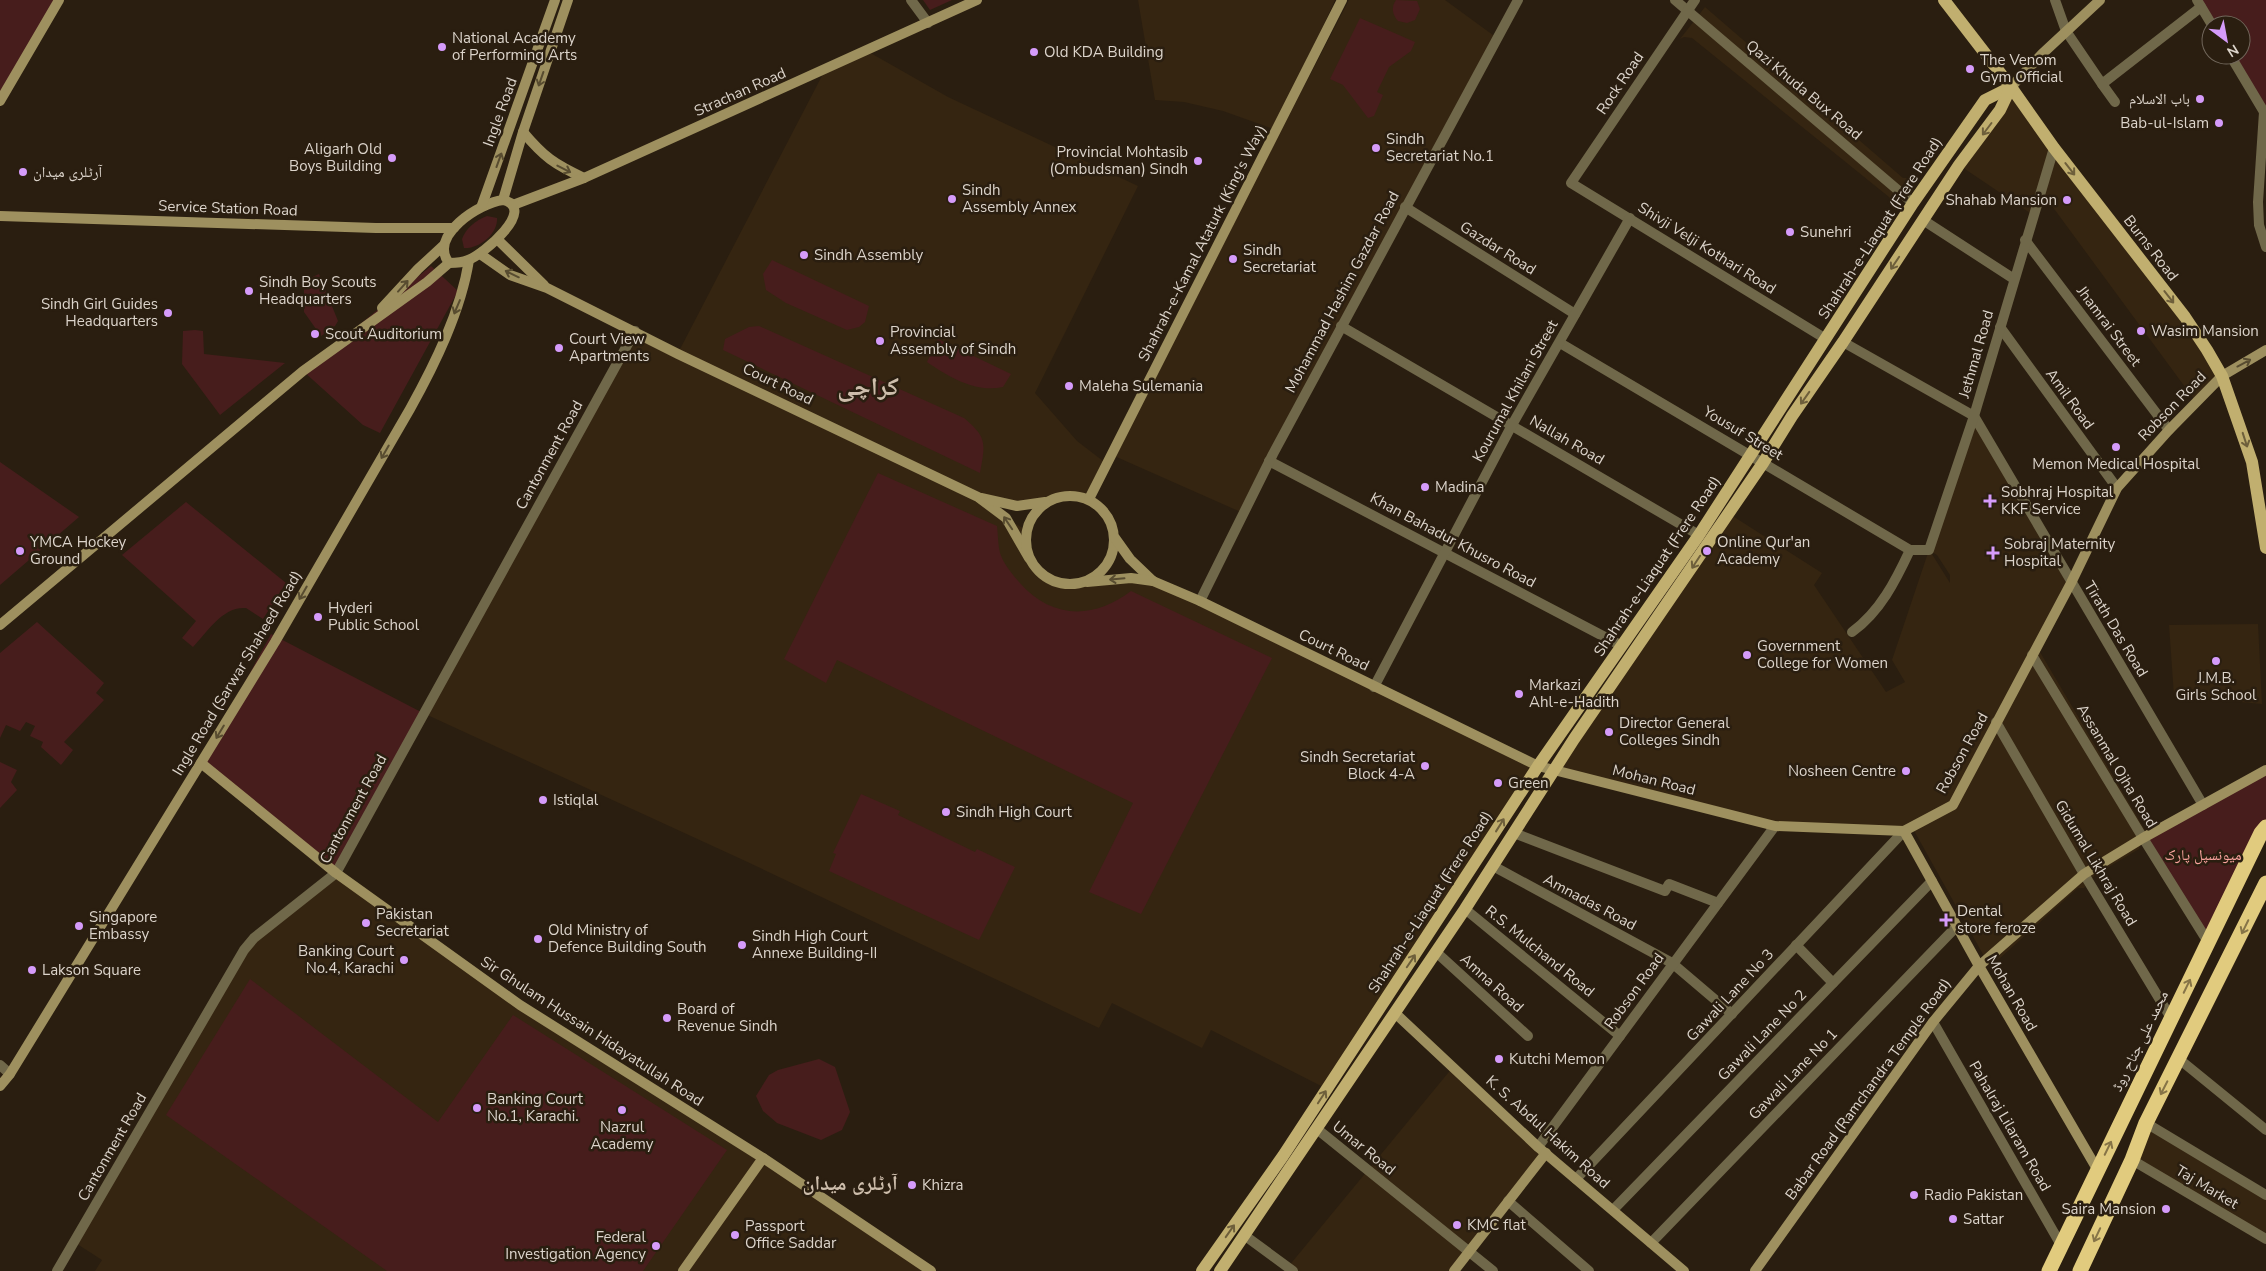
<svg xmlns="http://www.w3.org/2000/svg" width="2266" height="1271" font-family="'Nunito Sans','Noto Naskh Arabic',sans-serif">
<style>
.built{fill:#352511;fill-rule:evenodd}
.green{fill:#471d1c}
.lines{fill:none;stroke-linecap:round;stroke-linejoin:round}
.street{stroke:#70684a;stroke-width:10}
.secondary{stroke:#9e905f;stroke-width:10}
.primary{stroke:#c1af6f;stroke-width:12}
.highway{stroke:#e1cb7e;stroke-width:15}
.oneway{stroke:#584c30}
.oneway2{stroke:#6e5f3b}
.oneway3{stroke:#867447}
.poi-dot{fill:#d59bfa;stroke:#2a1e10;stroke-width:2}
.labels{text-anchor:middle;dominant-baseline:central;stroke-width:5;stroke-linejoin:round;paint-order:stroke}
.poi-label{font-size:15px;fill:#dcd4cb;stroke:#2a1e10;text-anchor:start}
.street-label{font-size:15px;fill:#dcd4cb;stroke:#2a1e10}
.park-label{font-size:15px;fill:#fba49f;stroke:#2a1e10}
.district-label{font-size:20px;font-weight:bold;fill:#cdbdab;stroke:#2a1e10}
.town-label{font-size:25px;font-weight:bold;fill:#cdbdab;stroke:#2a1e10}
</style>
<rect width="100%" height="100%" fill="#2a1e10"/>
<g class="built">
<polygon points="1138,0 1335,0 1276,130 1223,111 1184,102 1155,100"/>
<polygon points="1349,0 1445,0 1497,38 1243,513 1112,455"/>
<polygon points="1705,7 1903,178 1908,178 1891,202 1889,197 1692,38 1684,37 1680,39"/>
<polygon points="867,51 948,97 1138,186 1035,393 1077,441 1107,464 1088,496 1074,495 1017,506 979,497 1006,518 1026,530 1026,546 1037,571 1059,583 1108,580 1153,582 1538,766 1327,1089 1211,1030 1202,1048 1112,1003 1099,1028 741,859 423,713 635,332 678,353 825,70"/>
<polygon points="2011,87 2222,376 2196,402 2041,191 2033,215 1959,165"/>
<path d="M 1974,416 L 2071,583 L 2037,647 L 2145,830 L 2139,849 L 2095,875 L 2084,888 L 2078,888 L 1990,967 L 1912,827 L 1775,826 L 1554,771 L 1728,513 L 1822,573 L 1814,585 L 1886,692 L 1905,682 L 1892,660 ZM 1930,551 L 1937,555 L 1950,575 L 1950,583 Z"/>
<polygon points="2258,624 2262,704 2174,696 2169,625"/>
<polygon points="336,873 520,1005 930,1271 95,1271 102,1260 74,1242 244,950"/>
<polygon points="1453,1067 1546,1153 1454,1271 1293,1271 1288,1267"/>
<polygon points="2146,1123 2266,1195 2266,1239 2132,1160"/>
</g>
<g class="green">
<polygon points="0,0 56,0 0,100"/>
<polygon points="923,0 952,0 930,10"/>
<path d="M 1396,0 L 1417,1 L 1420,9 L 1415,20 L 1407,23 L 1398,21 C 1392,14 1391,7 1396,0 Z"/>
<polygon points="2197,0 2266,0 2266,108 2230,55 2241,55 2241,25 2212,25"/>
<polygon points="1360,18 1415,42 1411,51 1389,67 1377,92 1383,95 1374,116 1368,118 1343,85 1330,79"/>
<path d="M 487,216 L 497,218 C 498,234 479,249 464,248 L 462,239 C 466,228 476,220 487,216 Z"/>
<polygon points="772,260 869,306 865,322 859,327 847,330 786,303 766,290 763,274"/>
<polygon points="431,266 458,291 380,433 363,425 303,371"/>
<polygon points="319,274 338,321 335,326 321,336 304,312 304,281"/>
<path d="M 759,326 L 964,418 C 988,438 985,444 980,473 L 723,350 L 725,339 L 749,327 Z"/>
<polygon points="195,330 203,331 204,354 285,363 220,415 182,364 183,331"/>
<path d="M 938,339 L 1011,374 L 1003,387 C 975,393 949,377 927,362 Z"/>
<polygon points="0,462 79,517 0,585"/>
<path d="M 878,473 L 997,526 C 998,535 998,545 1000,553 C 1003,563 1012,574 1019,582 C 1051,619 1093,620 1131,591 L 1272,658 L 1141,914 L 1089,892 L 1133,803 L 837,660 L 826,683 L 784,659 Z"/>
<path d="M 186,502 L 286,583 L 263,619 L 246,608 C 223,606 207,632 193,647 L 182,638 L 196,621 L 122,555 Z"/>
<polygon points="37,622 104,683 96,693 104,700 64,742 73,750 61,765 41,747 43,742 30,736 35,726 26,722 20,731 6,725 0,738 0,653"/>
<polygon points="271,634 423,713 336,873 201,763"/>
<polygon points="0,762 17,770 11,782 17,790 0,808"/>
<polygon points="2266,770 2266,827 2208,942 2143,838"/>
<polygon points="861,794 900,811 898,815 975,852 977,849 1015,867 979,940 829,871 836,854 833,853"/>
<polygon points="250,979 438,1122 513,1015 727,1150 643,1271 387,1271 166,1115"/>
<polygon points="819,1059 835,1067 850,1112 842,1130 821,1140 777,1123 763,1111 756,1096 769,1075 778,1070"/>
</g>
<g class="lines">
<g class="street">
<polyline points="911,0 928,23"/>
<polyline points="1675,0 1913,203"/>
<polyline points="1695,0 1571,183 1826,339"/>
<polyline points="2055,0 2066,31 2102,84 2201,7"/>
<polyline points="2197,0 2212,25"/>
<polyline points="2230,55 2264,112 2258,202 2259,225 2266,247"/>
<polyline points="2102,84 2115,102"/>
<polyline points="1405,207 1575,314"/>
<polyline points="1923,220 2014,279"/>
<polyline points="2025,240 2169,430"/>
<polyline points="1341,326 1699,535"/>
<polyline points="2000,327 2117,488"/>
<polyline points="1843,342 1974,416 2203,805"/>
<polyline points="1560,343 1910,550 1929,550 1974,416 2054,148"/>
<polyline points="1269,461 1622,646"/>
<polyline points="1200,601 1273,454 1518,0"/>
<path d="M 1852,632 C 1880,612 1896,580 1910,550"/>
<polyline points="2032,655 2143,838 2208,942"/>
<polyline points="1374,687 1512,425 1630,218"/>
<polyline points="1996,722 2084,874 2171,1018"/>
<polyline points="1514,833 1665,891 1669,884 1718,903"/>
<polyline points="1493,866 1672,963 1732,1014"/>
<polyline points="1465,909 1620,1036"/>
<polyline points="1796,945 1833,983"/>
<polyline points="1436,952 1528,1036"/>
<polyline points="1933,1022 2061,1245"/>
<polyline points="2179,1059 2266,1130"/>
<polyline points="0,1065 10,1074"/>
<polyline points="2146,1123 2266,1195"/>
<polyline points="1317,1129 1493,1271"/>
<polyline points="1538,1147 1775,826"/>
<polyline points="2132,1160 2266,1239"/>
<polyline points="1576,1179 1904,831"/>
<polyline points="1508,1201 1589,1271"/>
<polyline points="1613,1210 1932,881"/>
<polyline points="1244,1235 1293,1271"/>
<polyline points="1651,1243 1957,926"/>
<polyline points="57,1271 244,950 254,938 336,873 635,331"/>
</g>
<g class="secondary">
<polyline points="2011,87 2042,54 2100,0"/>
<polyline points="0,101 59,0"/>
<path d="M 523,132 C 544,157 554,164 584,178"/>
<polyline points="503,200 523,132 568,0"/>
<path d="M 503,200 C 538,208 483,255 468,260 C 462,263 456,263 449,263 C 428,236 479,203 503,200 Z"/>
<polyline points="482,205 555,0"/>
<polyline points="513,205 584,178 977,0"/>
<polyline points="0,216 376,228 454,228"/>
<polyline points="498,240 544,285"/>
<polyline points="480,254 510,275 547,288 678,354 978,497 1006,518 1029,558"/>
<polyline points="382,308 418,269 444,245"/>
<circle cx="1070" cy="540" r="44"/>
<polyline points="981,498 1017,506 1045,502"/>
<polyline points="1089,499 1342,0"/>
<polyline points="1115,538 1130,559 1153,581 1200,601 1538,766 1775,826 1904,831 1953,805 2071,583 2117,488 2169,430 2222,376 2266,350"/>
<polyline points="1087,582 1131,578 1153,581"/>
<polyline points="0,625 303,371 427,282 449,263"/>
<polyline points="201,763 336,873 520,1005 763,1158 931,1271"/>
<polyline points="1904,831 1979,966 2097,1169"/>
<polyline points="1395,1013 1538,1147 1684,1271"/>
<path d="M 0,1086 L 10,1074 L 275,642 L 410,409 C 435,364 461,311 469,260"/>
<polyline points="683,1271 763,1158"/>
<polyline points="1454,1271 1546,1153"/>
<polyline points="1755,1271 1933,1022 1979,966 2084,874 2143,838 2266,770"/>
</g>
<g class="primary">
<polyline points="1944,0 2011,87 2054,148 2185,317 2207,350 2222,376 2252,462 2266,548"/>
<polyline points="1202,1271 1283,1156 1538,766 1699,535 1913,203 1985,100 2011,87"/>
<polyline points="1220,1271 1465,909 1574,739 1763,463 1792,416 1843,342 1959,165 2000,110 2011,87"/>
</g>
<g class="highway">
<polyline points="2049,1271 2261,833 2266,827"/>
<polyline points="2080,1271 2132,1160 2146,1123 2266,883"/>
</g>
</g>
<defs><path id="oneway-shaft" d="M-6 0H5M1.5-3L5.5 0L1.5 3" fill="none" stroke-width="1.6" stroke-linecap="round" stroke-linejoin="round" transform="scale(1.25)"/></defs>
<g class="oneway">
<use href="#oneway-shaft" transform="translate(541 79) rotate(109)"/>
<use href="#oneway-shaft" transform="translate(499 160) rotate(-70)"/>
<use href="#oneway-shaft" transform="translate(564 169) rotate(27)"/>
<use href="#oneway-shaft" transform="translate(512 274) rotate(-154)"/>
<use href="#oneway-shaft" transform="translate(403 286) rotate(-48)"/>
<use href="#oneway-shaft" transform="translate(457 307) rotate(113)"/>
<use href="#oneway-shaft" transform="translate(2244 363) rotate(-28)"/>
<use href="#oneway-shaft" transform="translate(385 452) rotate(120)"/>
<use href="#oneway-shaft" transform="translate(1008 523) rotate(-124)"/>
<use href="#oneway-shaft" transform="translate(1117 579) rotate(175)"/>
<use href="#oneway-shaft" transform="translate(303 593) rotate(120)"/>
<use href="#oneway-shaft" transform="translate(220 732) rotate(121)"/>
</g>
<g class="oneway2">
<use href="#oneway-shaft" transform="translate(1987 129) rotate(127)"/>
<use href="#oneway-shaft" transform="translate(2070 169) rotate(52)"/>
<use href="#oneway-shaft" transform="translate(1895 263) rotate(124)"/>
<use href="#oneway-shaft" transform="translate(2169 297) rotate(52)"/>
<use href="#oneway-shaft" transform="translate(1805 398) rotate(125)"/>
<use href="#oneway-shaft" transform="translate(2245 440) rotate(72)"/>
<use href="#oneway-shaft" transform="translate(1696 562) rotate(123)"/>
<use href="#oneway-shaft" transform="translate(1500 825) rotate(-58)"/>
<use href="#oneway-shaft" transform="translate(1411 961) rotate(-56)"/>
<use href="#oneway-shaft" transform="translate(1322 1097) rotate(-57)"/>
<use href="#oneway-shaft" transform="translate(1230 1231) rotate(-55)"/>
</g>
<g class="oneway3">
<use href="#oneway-shaft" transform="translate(2245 927) rotate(116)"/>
<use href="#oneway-shaft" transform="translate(2187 986) rotate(-64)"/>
<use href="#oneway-shaft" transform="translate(2164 1088) rotate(117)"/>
<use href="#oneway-shaft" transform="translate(2108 1148) rotate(-64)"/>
<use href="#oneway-shaft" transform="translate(2097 1235) rotate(115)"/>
</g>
<g class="poi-dot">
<circle cx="442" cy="47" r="5"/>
<circle cx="1034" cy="52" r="5"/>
<circle cx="1970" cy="69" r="5"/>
<circle cx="2200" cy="99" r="5"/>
<circle cx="2219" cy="123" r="5"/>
<circle cx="1376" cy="148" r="5"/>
<circle cx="392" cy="158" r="5"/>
<circle cx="1198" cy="161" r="5"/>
<circle cx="23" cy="172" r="5"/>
<circle cx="952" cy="199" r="5"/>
<circle cx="2067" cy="200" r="5"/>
<circle cx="1790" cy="232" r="5"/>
<circle cx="804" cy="255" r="5"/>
<circle cx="1233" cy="259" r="5"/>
<circle cx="249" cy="291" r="5"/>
<circle cx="168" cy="313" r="5"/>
<circle cx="2141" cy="331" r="5"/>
<circle cx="315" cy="334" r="5"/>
<circle cx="880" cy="341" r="5"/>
<circle cx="559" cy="348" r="5"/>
<circle cx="1069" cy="386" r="5"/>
<circle cx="2116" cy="447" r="5"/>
<circle cx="1425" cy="487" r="5"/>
<path d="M1987.5 493.5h5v5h5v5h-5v5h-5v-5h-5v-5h5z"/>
<circle cx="20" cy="551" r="5"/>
<circle cx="1707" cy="551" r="5"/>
<path d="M1990.5 545.5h5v5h5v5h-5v5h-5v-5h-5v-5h5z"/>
<circle cx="318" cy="617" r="5"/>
<circle cx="1747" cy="655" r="5"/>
<circle cx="2216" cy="661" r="5"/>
<circle cx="1519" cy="694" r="5"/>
<circle cx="1609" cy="732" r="5"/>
<circle cx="1425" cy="766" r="5"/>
<circle cx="1906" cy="771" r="5"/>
<circle cx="1498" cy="783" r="5"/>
<circle cx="543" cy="800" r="5"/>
<circle cx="946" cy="812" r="5"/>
<path d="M1943.5 912.5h5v5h5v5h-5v5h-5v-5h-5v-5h5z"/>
<circle cx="366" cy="923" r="5"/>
<circle cx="79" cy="926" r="5"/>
<circle cx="538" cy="939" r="5"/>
<circle cx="742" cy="945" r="5"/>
<circle cx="404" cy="960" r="5"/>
<circle cx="32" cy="970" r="5"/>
<circle cx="667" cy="1018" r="5"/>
<circle cx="1499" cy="1059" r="5"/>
<circle cx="477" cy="1108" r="5"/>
<circle cx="622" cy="1110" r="5"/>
<circle cx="912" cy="1185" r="5"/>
<circle cx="1914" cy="1195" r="5"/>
<circle cx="2166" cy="1209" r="5"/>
<circle cx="1953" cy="1219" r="5"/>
<circle cx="1457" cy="1225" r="5"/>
<circle cx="735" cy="1235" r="5"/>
<circle cx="656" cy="1246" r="5"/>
</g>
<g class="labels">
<g class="poi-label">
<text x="452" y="38">National Academy<tspan x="452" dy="17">of Performing Arts</tspan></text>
<text x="1044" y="52">Old KDA Building</text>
<text x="1980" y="60">The Venom<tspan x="1980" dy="17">Gym Official</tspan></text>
<text x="2190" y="99" text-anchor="end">باب الاسلام</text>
<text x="2209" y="123" text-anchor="end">Bab-ul-Islam</text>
<text x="1386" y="139">Sindh<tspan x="1386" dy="17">Secretariat No.1</tspan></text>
<text x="382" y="149" text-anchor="end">Aligarh Old<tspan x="382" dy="17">Boys Building</tspan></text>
<text x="1188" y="152" text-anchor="end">Provincial Mohtasib<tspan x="1188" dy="17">(Ombudsman) Sindh</tspan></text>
<text x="33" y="172">آرٹلری میدان</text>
<text x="962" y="190">Sindh<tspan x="962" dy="17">Assembly Annex</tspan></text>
<text x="2057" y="200" text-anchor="end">Shahab Mansion</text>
<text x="1800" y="232">Sunehri</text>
<text x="1243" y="250">Sindh<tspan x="1243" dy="17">Secretariat</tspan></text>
<text x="814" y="255">Sindh Assembly</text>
<text x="259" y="282">Sindh Boy Scouts<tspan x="259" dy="17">Headquarters</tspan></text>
<text x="158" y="304" text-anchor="end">Sindh Girl Guides<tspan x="158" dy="17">Headquarters</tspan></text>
<text x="2151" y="331">Wasim Mansion</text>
<text x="890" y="332">Provincial<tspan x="890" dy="17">Assembly of Sindh</tspan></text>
<text x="325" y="334">Scout Auditorium</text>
<text x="569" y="339">Court View<tspan x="569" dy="17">Apartments</tspan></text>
<text x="1079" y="386">Maleha Sulemania</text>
<text x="2116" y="464" text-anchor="middle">Memon Medical Hospital</text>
<text x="1435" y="487">Madina</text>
<text x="2001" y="492">Sobhraj Hospital<tspan x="2001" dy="17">KKF Service</tspan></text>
<text x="30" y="542">YMCA Hockey<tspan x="30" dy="17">Ground</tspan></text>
<text x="1717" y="542">Online Qur'an<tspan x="1717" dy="17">Academy</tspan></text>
<text x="2004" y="544">Sobraj Maternity<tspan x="2004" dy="17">Hospital</tspan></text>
<text x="328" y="608">Hyderi<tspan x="328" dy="17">Public School</tspan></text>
<text x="1757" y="646">Government<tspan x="1757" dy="17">College for Women</tspan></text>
<text x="2216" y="678" text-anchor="middle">J.M.B.<tspan x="2216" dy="17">Girls School</tspan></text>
<text x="1529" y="685">Markazi<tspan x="1529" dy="17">Ahl-e-Hadith</tspan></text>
<text x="1619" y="723">Director General<tspan x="1619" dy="17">Colleges Sindh</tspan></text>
<text x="1415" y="757" text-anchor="end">Sindh Secretariat<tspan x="1415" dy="17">Block 4-A</tspan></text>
<text x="1896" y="771" text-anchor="end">Nosheen Centre</text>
<text x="1508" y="783">Green</text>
<text x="553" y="800">Istiqlal</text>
<text x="956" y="812">Sindh High Court</text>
<text x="1957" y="911">Dental<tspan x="1957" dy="17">store feroze</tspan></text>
<text x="376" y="914">Pakistan<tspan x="376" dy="17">Secretariat</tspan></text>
<text x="89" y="917">Singapore<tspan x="89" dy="17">Embassy</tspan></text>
<text x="548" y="930">Old Ministry of<tspan x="548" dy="17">Defence Building South</tspan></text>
<text x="752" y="936">Sindh High Court<tspan x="752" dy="17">Annexe Building-II</tspan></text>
<text x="394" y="951" text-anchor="end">Banking Court<tspan x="394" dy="17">No.4, Karachi</tspan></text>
<text x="42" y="970">Lakson Square</text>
<text x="677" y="1009">Board of<tspan x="677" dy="17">Revenue Sindh</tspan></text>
<text x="1509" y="1059">Kutchi Memon</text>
<text x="487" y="1099">Banking Court<tspan x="487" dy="17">No.1, Karachi.</tspan></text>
<text x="622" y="1127" text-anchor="middle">Nazrul<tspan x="622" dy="17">Academy</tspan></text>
<text x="922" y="1185">Khizra</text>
<text x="1924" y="1195">Radio Pakistan</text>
<text x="2156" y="1209" text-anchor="end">Saira Mansion</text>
<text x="1963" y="1219">Sattar</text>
<text x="1467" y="1225">KMC flat</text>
<text x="745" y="1226">Passport<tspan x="745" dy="17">Office Saddar</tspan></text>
<text x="646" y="1237" text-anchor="end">Federal<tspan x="646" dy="17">Investigation Agency</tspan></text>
</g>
<g class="street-label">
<text transform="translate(1620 83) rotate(-56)">Rock Road</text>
<text transform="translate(1804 90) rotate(40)">Qazi Khuda Bux Road</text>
<text transform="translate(740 92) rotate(-24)">Strachan Road</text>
<text transform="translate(500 112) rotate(-70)">Ingle Road</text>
<text transform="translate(228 208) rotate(2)">Service Station Road</text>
<text transform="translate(1880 228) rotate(-57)">Shahrah-e-Liaquat (Frere Road)</text>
<text transform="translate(1202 243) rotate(-63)">Shahrah-e-Kamal Ataturk (King's Way)</text>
<text transform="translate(1498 248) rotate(32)">Gazdar Road</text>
<text transform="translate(1707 248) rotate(32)">Shivji Velji Kothari Road</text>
<text transform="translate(2151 248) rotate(52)">Burns Road</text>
<text transform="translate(1342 292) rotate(-62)">Mohammad Hashim Gazdar Road</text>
<text transform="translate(2109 326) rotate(53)">Jhamrai Street</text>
<text transform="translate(1976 354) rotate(-74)">Jethmal Road</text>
<text transform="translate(778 384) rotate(26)">Court Road</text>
<text transform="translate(1515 391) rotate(-61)">Kourumal Khilani Street</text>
<text transform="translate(2070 399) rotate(54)">Amil Road</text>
<text transform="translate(2172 406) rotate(-46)">Robson Road</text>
<text transform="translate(1743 433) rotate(31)">Yousuf Street</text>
<text transform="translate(1567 440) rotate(30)">Nallah Road</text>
<text transform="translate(549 455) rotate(-61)">Cantonment Road</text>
<text transform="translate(1453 540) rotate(28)">Khan Bahadur Khusro Road</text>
<text transform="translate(1657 566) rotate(-56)">Shahrah-e-Liaquat (Frere Road)</text>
<text transform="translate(2116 629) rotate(59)">Tirath Das Road</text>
<text transform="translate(1334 650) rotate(26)">Court Road</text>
<text transform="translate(237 673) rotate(-59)">Ingle Road (Sarwar Shaheed Road)</text>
<text transform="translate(1962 753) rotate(-61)">Robson Road</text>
<text transform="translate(2117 766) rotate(59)">Assanmal Ojha Road</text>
<text transform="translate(1654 780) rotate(14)">Mohan Road</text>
<text transform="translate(353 809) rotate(-61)">Cantonment Road</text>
<text transform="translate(2096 863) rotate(59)">Gidumal Likhraj Road</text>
<text transform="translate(1430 902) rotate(-57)">Shahrah-e-Liaquat (Frere Road)</text>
<text transform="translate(1590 902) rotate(28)">Amnadas Road</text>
<text transform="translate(1540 951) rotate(39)">R.S. Mulchand Road</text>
<text transform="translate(1492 983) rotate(42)">Amna Road</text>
<text transform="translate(1634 991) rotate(-54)">Robson Road</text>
<text transform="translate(2012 993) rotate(60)">Mohan Road</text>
<text transform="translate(1730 995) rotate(-47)">Gawali Lane No 3</text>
<text transform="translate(592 1031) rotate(33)">Sir Ghulam Hussain Hidayatullah Road</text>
<text transform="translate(1762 1035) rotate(-46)">Gawali Lane No 2</text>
<text transform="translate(2140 1041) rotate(-64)">محمد علی جناح روڈ</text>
<text transform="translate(1793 1074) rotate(-46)">Gawali Lane No 1</text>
<text transform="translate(1868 1089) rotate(-54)">Babar Road (Ramchandra Temple Road)</text>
<text transform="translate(2010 1126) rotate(60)">Pahalraj Lilaram Road</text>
<text transform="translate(1548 1132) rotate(42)">K. S. Abdul Hakim Road</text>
<text transform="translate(112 1147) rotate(-60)">Cantonment Road</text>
<text transform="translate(1364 1148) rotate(39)">Umar Road</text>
<text transform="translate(2207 1187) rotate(31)">Taj Market</text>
</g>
<g class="park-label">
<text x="2203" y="855">میونسپل پارک</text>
</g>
<g class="district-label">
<text x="850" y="1183">آرٹلری میدان</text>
</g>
<g class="town-label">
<text x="868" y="387">کراچی</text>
</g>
</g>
<g transform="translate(2226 40) rotate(148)"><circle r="24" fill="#2a1e10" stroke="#71675b"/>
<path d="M0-4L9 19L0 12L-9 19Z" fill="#d59bfa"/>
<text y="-8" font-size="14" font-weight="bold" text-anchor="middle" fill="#dcd4cb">N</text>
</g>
</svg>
